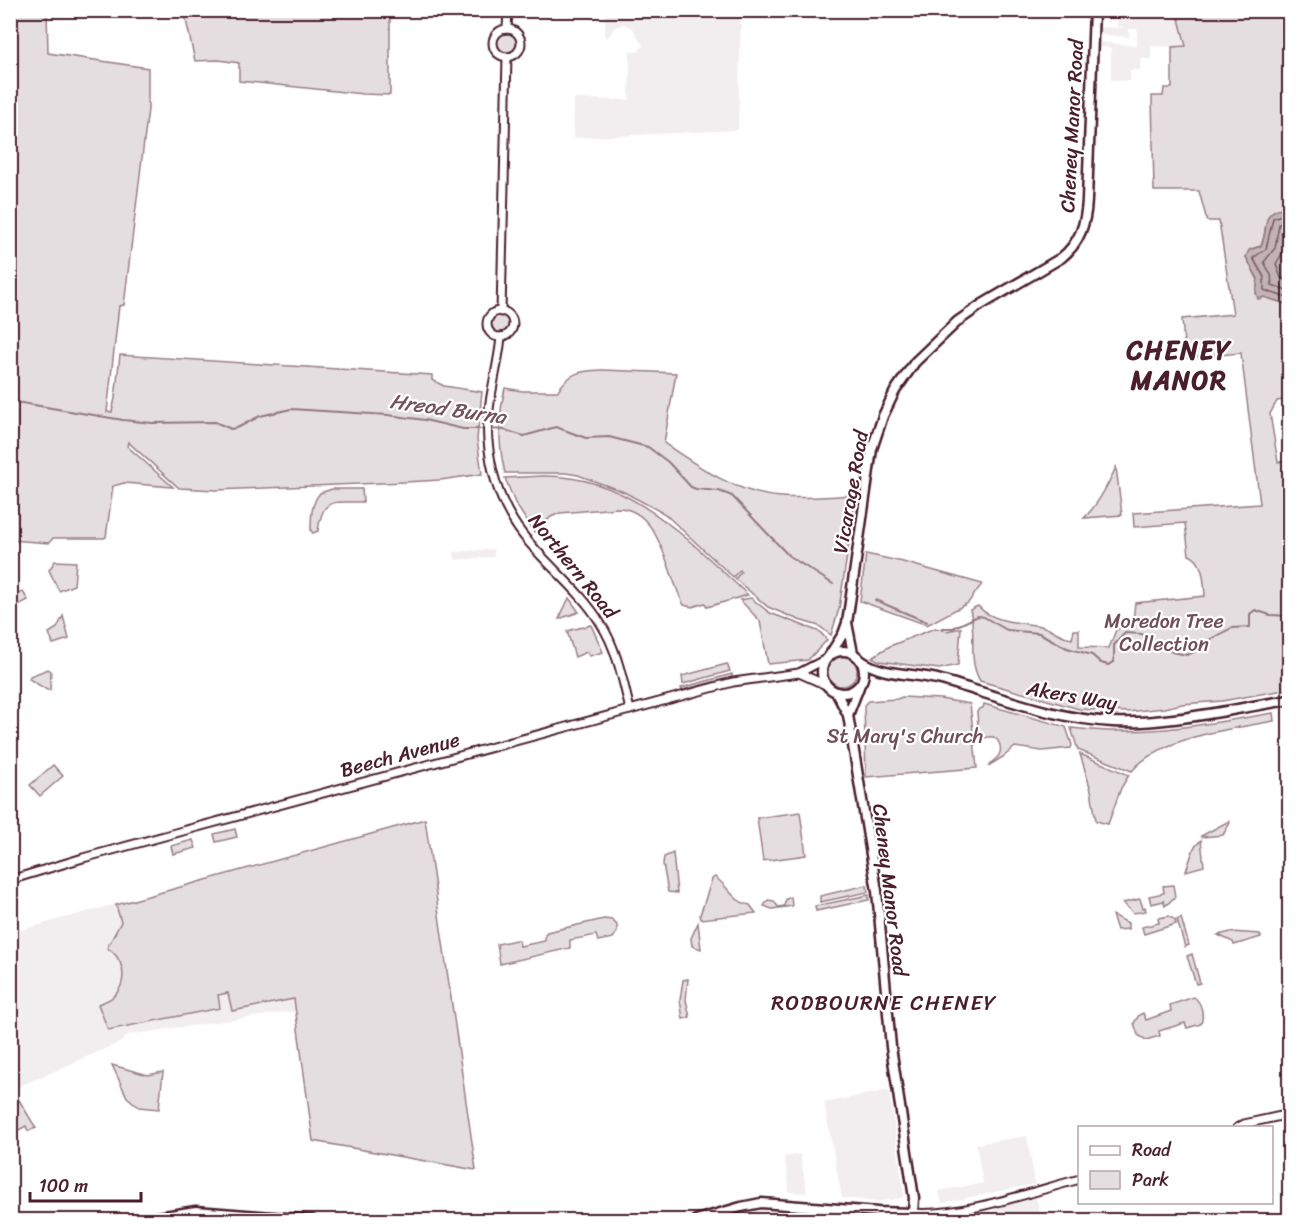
<svg xmlns="http://www.w3.org/2000/svg" width="1300" height="1231" font-family="Sriracha,sans-serif">
<style>
.built{fill:#f2eeef}
.green{fill:#e5dee0;stroke:#987e86;stroke-width:1.5}
.water{fill:#c1b3b6;stroke:#91787e;stroke-width:1.5}
.lines{fill:none;stroke-linecap:round;stroke-linejoin:round}
.shore{stroke:#7a5a63;stroke-width:1.5}
.stream{stroke:#91787e;stroke-width:2}
.tertiary-casing{stroke:#4a1f2b;stroke-width:11}
.secondary-casing{stroke:#4a1f2b;stroke-width:13}
.tertiary{stroke:#fff;stroke-width:7}
.secondary{stroke:#fff;stroke-width:8}
.labels{text-anchor:middle;dominant-baseline:central;stroke-width:4.5;stroke-linejoin:round;paint-order:stroke}
.street-label{font-size:20px;fill:#4a1f2b;stroke:#fff}
.park-label{font-size:20px;fill:#714f58;stroke:#fff}
.water-label{font-size:21px;font-style:italic;fill:#74535c;stroke:#fff}
.neighbourhood-label{font-size:21px;letter-spacing:1.5px;fill:#4a1f2b;stroke:#fff}
.district-label{font-size:26px;font-weight:bold;letter-spacing:1.5px;fill:#4a1f2b;stroke:#fff}
</style>
<rect width="100%" height="100%" fill="#fff"/>
<filter id="ink" filterUnits="userSpaceOnUse"><feTurbulence type="fractalNoise" baseFrequency=".0167" numOctaves="2"/><feDisplacementMap in="SourceGraphic" scale="12" xChannelSelector="R" yChannelSelector="G"/><feConvolveMatrix kernelMatrix="1 2 1 2 8 2 1 2 1" color-interpolation-filters="sRGB"/></filter>
<g filter="url(#ink)">
<g class="built">
<polygon points="1118,10 1177,11 1186,47 1151,46 1151,59 1140,59 1140,70 1130,70 1130,81 1111,80 1111,48 1099,47 1100,42 1137,46 1137,29 1129,29 1129,37 1100,35 1100,27 1125,28 1117,26"/>
<polygon points="605,11 741,11 738,130 573,138 574,99 629,100 630,52 637,52 643,46 633,29 624,24 615,27 608,37 605,38"/>
<polygon points="494,549 494,557 455,560 454,552"/>
<polygon points="425,819 476,1170 313,1141 295,1011 128,1035 121,1042 11,1090 10,926 17,931"/>
<polygon points="889,1090 904,1194 902,1198 877,1202 842,1198 824,1103"/>
<polygon points="1027,1136 1035,1184 942,1203 939,1191 983,1183 976,1144"/>
<polygon points="800,1154 807,1193 788,1192 789,1185 784,1157"/>
<polygon points="1036,1197 1042,1220 997,1220 993,1207"/>
</g>
<g class="green">
<polygon points="11,10 47,11 48,53 148,68 148,109 124,305 119,306 107,412 112,412 115,398 120,355 432,375 432,380 444,386 482,392 477,439 482,474 440,480 405,482 216,490 179,488 128,442 127,446 173,487 124,483 113,486 106,537 104,538 53,538 49,543 11,540"/>
<polygon points="184,11 390,11 390,95 363,94 239,81 239,63 219,60 195,61"/>
<path d="M 1177,11 L 1289,11 L 1289,206 C 1258,212 1270,224 1261,246 L 1251,249 L 1246,257 L 1258,280 L 1256,293 L 1261,299 L 1264,297 L 1289,305 L 1289,399 L 1277,401 L 1270,414 L 1278,462 L 1289,461 L 1289,689 L 1222,701 L 1182,704 L 1164,708 L 1127,712 L 1079,709 L 980,681 C 967,659 977,634 970,610 L 978,606 C 993,623 1020,622 1041,626 C 1052,629 1061,636 1072,639 L 1074,630 L 1079,630 L 1079,647 L 1109,648 L 1116,630 L 1133,621 L 1135,603 L 1205,596 C 1204,583 1204,560 1189,555 L 1185,523 L 1134,527 L 1133,513 L 1260,504 L 1241,353 L 1185,358 L 1182,319 L 1233,314 L 1219,221 L 1207,221 L 1199,191 L 1154,191 L 1152,96 L 1163,96 L 1164,88 L 1172,88 L 1172,47 L 1186,46 Z"/>
<circle cx="507" cy="43" r="10"/>
<circle cx="500" cy="325" r="10"/>
<path d="M 603,370 L 676,373 L 664,443 C 699,467 737,494 781,497 C 806,499 832,496 856,495 L 839,609 L 831,635 L 819,626 L 799,620 L 768,607 L 735,579 L 741,572 L 740,570 L 733,577 L 665,514 L 624,492 L 578,475 L 566,473 L 505,473 C 498,445 498,417 505,388 L 522,391 L 558,391 C 570,371 582,371 603,370 Z"/>
<path d="M 1116,467 L 1122,515 L 1084,518 C 1098,505 1108,485 1116,467 Z"/>
<path d="M 542,476 C 630,474 689,541 748,595 L 707,607 L 705,603 L 692,607 L 684,605 C 667,575 661,508 617,508 L 560,513 L 551,517 L 534,532 L 515,503 L 505,478 Z"/>
<path d="M 332,489 L 362,489 L 363,502 C 332,503 323,496 318,531 L 313,533 L 311,531 C 311,518 311,503 320,493 Z"/>
<polygon points="866,554 903,562 982,584 968,603 927,625 860,601"/>
<polygon points="55,561 76,562 74,585 59,591 49,570"/>
<polygon points="23,592 28,600 11,609 11,596"/>
<polygon points="569,598 579,612 559,619"/>
<polygon points="751,598 770,613 820,632 827,640 808,660 768,664 760,621 740,600"/>
<polygon points="63,616 69,639 53,644 49,633 57,628"/>
<polygon points="591,625 603,652 589,656 587,652 575,657 567,631"/>
<polygon points="935,628 947,631 961,628 958,665 939,669 879,661 872,657 890,646"/>
<circle cx="842" cy="671" r="15"/>
<polygon points="727,664 730,671 683,684 682,676"/>
<polygon points="48,669 51,671 50,690 47,690 29,679 30,676"/>
<polygon points="732,674 732,677 682,690 681,688"/>
<polygon points="902,697 940,699 970,704 977,768 866,777 864,705 868,701 897,699"/>
<path d="M 984,704 L 1066,727 L 1072,745 L 1071,748 L 1042,751 L 1015,747 L 1003,757 L 988,766 C 991,761 997,760 999,755 C 1003,747 998,735 988,737 C 984,738 982,740 979,741 L 977,712 L 979,709 L 983,708 Z"/>
<path d="M 1273,713 L 1274,721 C 1231,729 1162,736 1132,771 L 1078,750 L 1071,728 C 1142,737 1203,725 1273,713 Z"/>
<polygon points="1080,754 1129,775 1121,788 1108,824 1096,821 1091,790"/>
<polygon points="53,765 63,776 40,796 30,785"/>
<polygon points="800,812 806,855 763,861 757,818"/>
<path d="M 425,819 L 476,1170 L 313,1141 L 294,999 L 232,1011 L 228,993 L 218,995 L 220,1008 L 108,1030 L 98,1004 C 104,1002 111,999 115,995 C 129,980 123,957 107,948 L 121,922 L 116,905 Z"/>
<polygon points="1229,821 1230,823 1223,835 1202,837 1201,836"/>
<polygon points="235,829 237,837 216,842 214,834"/>
<polygon points="193,840 196,848 173,854 171,846"/>
<polygon points="1201,840 1204,866 1186,871 1194,848"/>
<polygon points="673,853 677,893 668,892 663,864 664,857"/>
<path d="M 715,877 C 728,886 733,902 750,905 L 756,913 L 701,919 L 700,915 L 712,879 Z"/>
<polygon points="867,885 868,892 820,902 820,896"/>
<polygon points="1173,885 1175,897 1165,906 1164,901 1151,904 1149,896 1164,893 1163,886"/>
<polygon points="869,895 869,900 816,911 815,906"/>
<polygon points="791,897 792,906 772,909 764,906 768,900 774,901 778,907 784,906 786,899"/>
<polygon points="1140,899 1143,908 1145,907 1146,911 1133,913 1123,903"/>
<polygon points="1112,915 1128,923 1128,929 1117,930"/>
<polygon points="1169,916 1175,920 1176,924 1144,934 1142,927 1159,923 1158,918"/>
<polygon points="1181,918 1189,945 1185,947 1177,920"/>
<polygon points="604,919 612,920 617,925 617,932 613,938 598,941 596,935 570,940 570,948 500,964 497,944 516,940 519,941 520,946 545,941 545,934 547,932"/>
<polygon points="698,923 701,949 692,946 691,938"/>
<polygon points="1231,932 1260,934 1261,937 1234,945 1233,942 1218,935"/>
<polygon points="1192,954 1200,983 1196,984 1187,956"/>
<polygon points="688,979 686,1000 690,1017 683,1019 680,1000 683,980"/>
<path d="M 1194,997 C 1202,1003 1204,1015 1201,1024 L 1187,1028 L 1185,1023 L 1159,1031 L 1160,1036 L 1146,1040 L 1138,1035 L 1134,1023 L 1139,1015 L 1143,1013 L 1146,1020 L 1171,1011 L 1170,1005 Z"/>
<polygon points="112,1065 148,1075 163,1072 159,1109 139,1107 127,1097"/>
<polygon points="19,1100 36,1128 28,1131 26,1126 11,1134 11,1105"/>
</g>
<path class="water" d="M 1289,206 L 1290,206 L 1289,305 L 1264,297 L 1258,299 L 1256,293 L 1258,279 L 1246,257 L 1249,250 L 1261,246 C 1271,224 1257,212 1289,206 Z"/>
<g class="lines">
<g class="shore">
<polyline points="1290,212 1273,218 1266,249 1253,258 1264,277 1264,290 1290,299"/>
<polyline points="1290,220 1279,224 1275,248 1264,262 1271,275 1272,285 1290,291"/>
<polyline points="1290,229 1287,231 1285,248 1276,264 1281,278 1290,282"/>
</g>
<g class="stream">
<polyline points="10,401 123,420 152,423 215,422 231,429 239,427 260,416 291,409 388,415 425,420 463,429 484,429"/>
<polyline points="490,429 504,430 524,436 556,427 586,438 609,437 648,447 668,462 691,487 696,489 719,491 732,496 789,556 833,584"/>
<polyline points="875,600 927,622"/>
<polyline points="942,628 953,628 978,616 984,617 1007,630 1039,633 1067,648 1092,655 1101,663 1108,665 1114,662 1114,645 1125,633 1142,634 1172,652 1187,655 1194,652 1198,646 1232,628 1250,627 1250,614 1255,610 1270,615 1290,616"/>
</g>
<defs>
<g id="tertiary">
<circle cx="507" cy="43" r="14"/>
<polyline points="507,29 508,10"/>
<circle cx="500" cy="324" r="13"/>
<polyline points="501,312 507,57"/>
<path d="M 501,337 C 498,371 485,407 488,441 C 491,474 502,508 523,535 C 547,566 580,589 601,624 C 617,649 623,681 630,710"/>
<polyline points="799,673 826,685"/>
<polyline points="10,880 83,858 733,682 799,673 826,659"/>
<polyline points="1237,1128 1244,1124 1290,1114"/>
<path d="M 913,1213 C 962,1217 1030,1192 1080,1179"/>
</g>
<g id="secondary">
<polyline points="847,623 853,653"/>
<circle cx="843" cy="672" r="21"/>
<path d="M 829,656 L 843,634 L 847,623 L 872,449 L 883,416 L 895,391 L 915,362 L 958,321 L 981,305 L 1061,258 C 1080,243 1086,223 1087,200 L 1094,10"/>
<path d="M 862,661 C 884,676 915,673 941,680 C 998,696 1054,719 1113,722 C 1167,725 1235,708 1290,700"/>
<polyline points="848,715 859,687"/>
<polyline points="139,1220 196,1211 312,1220"/>
<polyline points="696,1220 741,1207 761,1203 878,1212 913,1213 914,1198 891,1047 877,891 848,715 836,692"/>
</g>
</defs>
<use href="#tertiary" class="tertiary-casing"/>
<use href="#secondary" class="secondary-casing"/>
<use href="#tertiary" class="tertiary"/>
<use href="#secondary" class="secondary"/>
</g>
</g>
<g class="labels">
<g class="street-label">
<text transform="translate(1072 126) rotate(-87)">Cheney Manor Road</text>
<text transform="translate(851 492) rotate(-80)">Vicarage Road</text>
<text transform="translate(573 566) rotate(51)">Northern Road</text>
<text transform="translate(1072 696) rotate(10)">Akers Way</text>
<text transform="translate(400 755) rotate(-15)">Beech Avenue</text>
<text transform="translate(890 890) rotate(83)">Cheney Manor Road</text>
</g>
<g class="park-label">
<text x="1164" y="621">Moredon Tree<tspan x="1164" dy="23">Collection</tspan></text>
<text x="905" y="736">St Mary's Church</text>
</g>
<g class="water-label">
<text transform="translate(448 409) rotate(8)">Hreod Burna</text>
</g>
<g class="neighbourhood-label">
<text x="884" y="1003">RODBOURNE CHENEY</text>
</g>
<g class="district-label">
<text x="1179" y="350">CHENEY<tspan x="1179" dy="30">MANOR</tspan></text>
</g>
</g>
<rect width="1300" height="1231" fill="none" stroke="#fff" stroke-width="36"/>
<rect x="18" y="18" width="1264" height="1195" fill="none" stroke="#4a1f2b" stroke-width="2" filter="url(#ink)"/>
<rect x="1078" y="1126" width="195" height="78" fill="#ffffff" stroke="#b7a5aa" stroke-width="1.5"/>
<rect x="1090" y="1146" width="30" height="9" fill="#ffffff" stroke="#b7a5aa" stroke-width="1.5"/>
<text x="1132" y="1156" font-size="18" fill="#4a1f2b">Road</text>
<rect x="1090" y="1171" width="30" height="18" fill="#e5dee0" stroke="#b7a5aa" stroke-width="1.5"/>
<text x="1132" y="1186" font-size="18" fill="#4a1f2b">Park</text>
<path d="M30 1192v9h111v-9" fill="none" stroke="#4a1f2b" stroke-width="3"/>
<text x="39" y="1192" font-size="18" fill="#4a1f2b" stroke="#ffffff" stroke-width="4.5" paint-order="stroke">100 m</text>
</svg>
